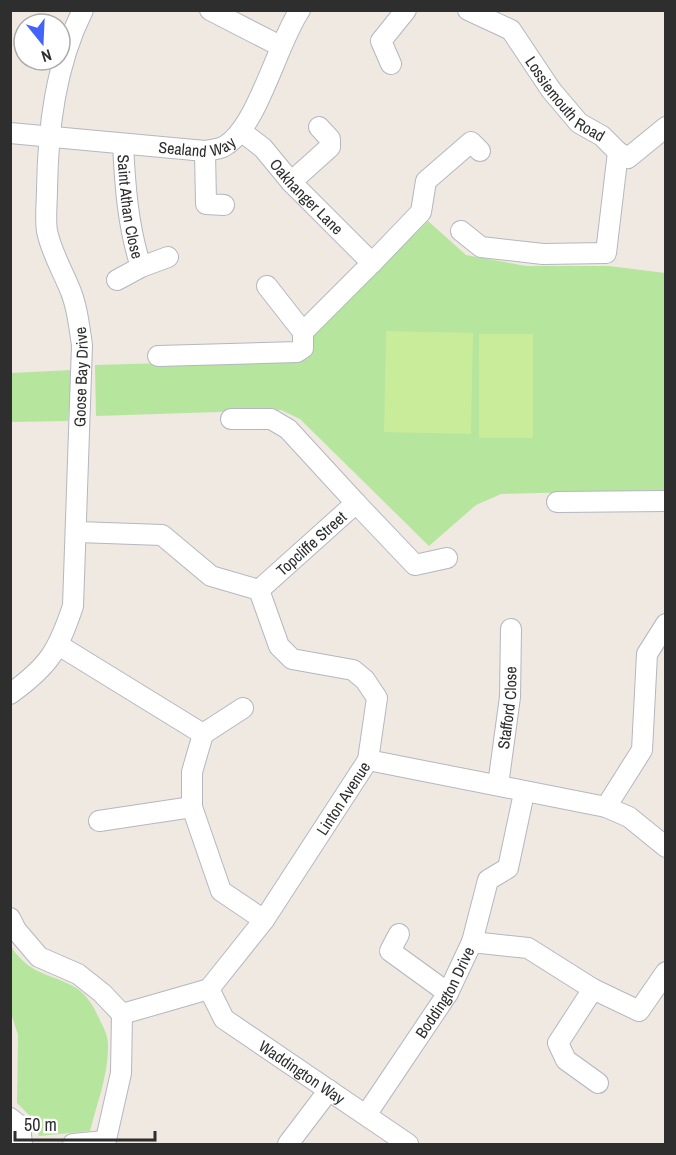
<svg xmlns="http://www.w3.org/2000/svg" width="676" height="1155" font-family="'Archivo Narrow',sans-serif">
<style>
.green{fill:#b6e59e}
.pitch{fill:#c9ec9a}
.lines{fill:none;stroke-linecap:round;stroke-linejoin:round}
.street-casing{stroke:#b4b7c1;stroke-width:22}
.street{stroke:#fff;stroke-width:20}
.labels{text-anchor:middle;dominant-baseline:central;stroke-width:4.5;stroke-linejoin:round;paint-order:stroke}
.street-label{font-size:16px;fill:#2e2e2e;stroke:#fff}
</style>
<rect width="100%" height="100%" fill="#efe9e1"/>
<g class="green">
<polygon points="428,221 466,255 526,266 609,266 665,273 665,490 501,494 476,505 429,546 300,419 281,410 96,416 95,365 308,359 310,334"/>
<polygon points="72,370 68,421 11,422 11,373"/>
<path d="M 11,947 C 31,975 46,972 73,986 C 83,991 92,1003 97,1014 C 101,1023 108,1034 108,1044 C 109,1073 97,1103 90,1131 L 39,1136 L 35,1121 L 17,1103 L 18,1035 L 11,1013 Z"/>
</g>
<g class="pitch">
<polygon points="386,331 473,333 471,434 384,432"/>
<rect x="479" y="334" width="54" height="104"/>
</g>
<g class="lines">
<defs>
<g id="street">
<polyline points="210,10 280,46"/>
<path id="s1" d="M 468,10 L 511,30 L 551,90 L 579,123 L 602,136 L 618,152 L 628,158 L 666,127"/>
<polyline points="391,64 381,41 406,10"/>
<path id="s2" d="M 241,131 L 263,148 L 291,182 L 372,263 L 421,212 L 426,181 L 471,142 L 480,151"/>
<path id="s3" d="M 10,133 L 205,151 C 211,150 218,149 223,147 C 257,130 277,43 300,10"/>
<path id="s4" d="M 123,144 C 125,186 128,227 141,267 L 168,257"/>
<polyline points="205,151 206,204 224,205"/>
<polyline points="291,182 330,147 330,139 319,127"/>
<polyline points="461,231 481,247 543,254 606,253 618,152"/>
<polyline points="117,280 141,267"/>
<polyline points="267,286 303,332 372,263"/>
<polyline points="158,356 297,352 303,348 303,332"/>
<polyline points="231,419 271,419 288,429 356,503"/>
<polyline points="557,502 666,501"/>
<polyline points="78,532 162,535 211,576 259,590"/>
<path id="s5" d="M 259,590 L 356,503 L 415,565 L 447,558"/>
<polyline points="60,646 203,734 243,708"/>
<path id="s6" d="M 10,694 C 49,666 58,651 73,606 L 82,345 C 79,325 77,305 69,287 C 61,268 51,251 47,231 C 45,218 47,203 47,189 C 48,129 55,66 83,10"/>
<polyline points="203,734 192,772 192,807 221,891 264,920"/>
<polyline points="368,760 606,807 629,817 666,847"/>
<path id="s7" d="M 498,785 L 510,697 L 511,629"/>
<polyline points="606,807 642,750 647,654 666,624"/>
<polyline points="99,821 192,807"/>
<polyline points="10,918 16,930 39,957 78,974 102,993 122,1014"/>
<polyline points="399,934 390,951 448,993"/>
<polyline points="472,942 488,880 508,868 524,793"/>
<path id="s8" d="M 209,989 L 224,1019 L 408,1144"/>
<polyline points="593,989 558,1043 566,1060 598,1083"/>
<path id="s9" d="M 122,1014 L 209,989 L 264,920 L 368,760 L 377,698 L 365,680 L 353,670 L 292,659 L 279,646 L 259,590"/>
<path id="s10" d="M 366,1115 L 448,993 L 472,942 L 528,948 L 593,989 L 639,1011 L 666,972"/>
<polyline points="10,1118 20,1126 22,1144"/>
<polyline points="73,1144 105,1141"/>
<polyline points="105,1144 121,1073 122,1014"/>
<polyline points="288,1144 329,1090"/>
</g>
</defs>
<use href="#street" class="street-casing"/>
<use href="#street" class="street"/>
</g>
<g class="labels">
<g class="street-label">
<text stroke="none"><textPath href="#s1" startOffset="136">Lossiemouth Road</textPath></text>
<text stroke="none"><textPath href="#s3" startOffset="188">Sealand Way</textPath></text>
<text stroke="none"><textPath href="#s2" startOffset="93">Oakhanger Lane</textPath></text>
<text stroke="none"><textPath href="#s4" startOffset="63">Saint Athan Close</textPath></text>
<text stroke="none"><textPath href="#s6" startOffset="340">Goose Bay Drive</textPath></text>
<text stroke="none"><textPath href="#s5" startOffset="70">Topcliffe Street</textPath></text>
<text stroke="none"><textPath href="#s7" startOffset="78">Stafford Close</textPath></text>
<text stroke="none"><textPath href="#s9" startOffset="324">Linton Avenue</textPath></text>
<text stroke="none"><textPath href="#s10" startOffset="146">Boddington Drive</textPath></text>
<text stroke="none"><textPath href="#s8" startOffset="128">Waddington Way</textPath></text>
</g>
</g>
<rect width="676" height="1155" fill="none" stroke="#2e2e2e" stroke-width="24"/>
<g transform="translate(42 42) rotate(162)"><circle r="28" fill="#ffffff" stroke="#ababab" stroke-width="1.5"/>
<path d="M0-4.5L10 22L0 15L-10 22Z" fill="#4264fb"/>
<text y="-9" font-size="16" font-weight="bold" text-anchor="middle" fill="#2e2e2e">N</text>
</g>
<path d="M15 1131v9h140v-9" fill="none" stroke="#2e2e2e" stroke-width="3"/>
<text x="24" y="1131" font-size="18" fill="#2e2e2e" stroke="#ffffff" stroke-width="4.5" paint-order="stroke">50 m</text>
</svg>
